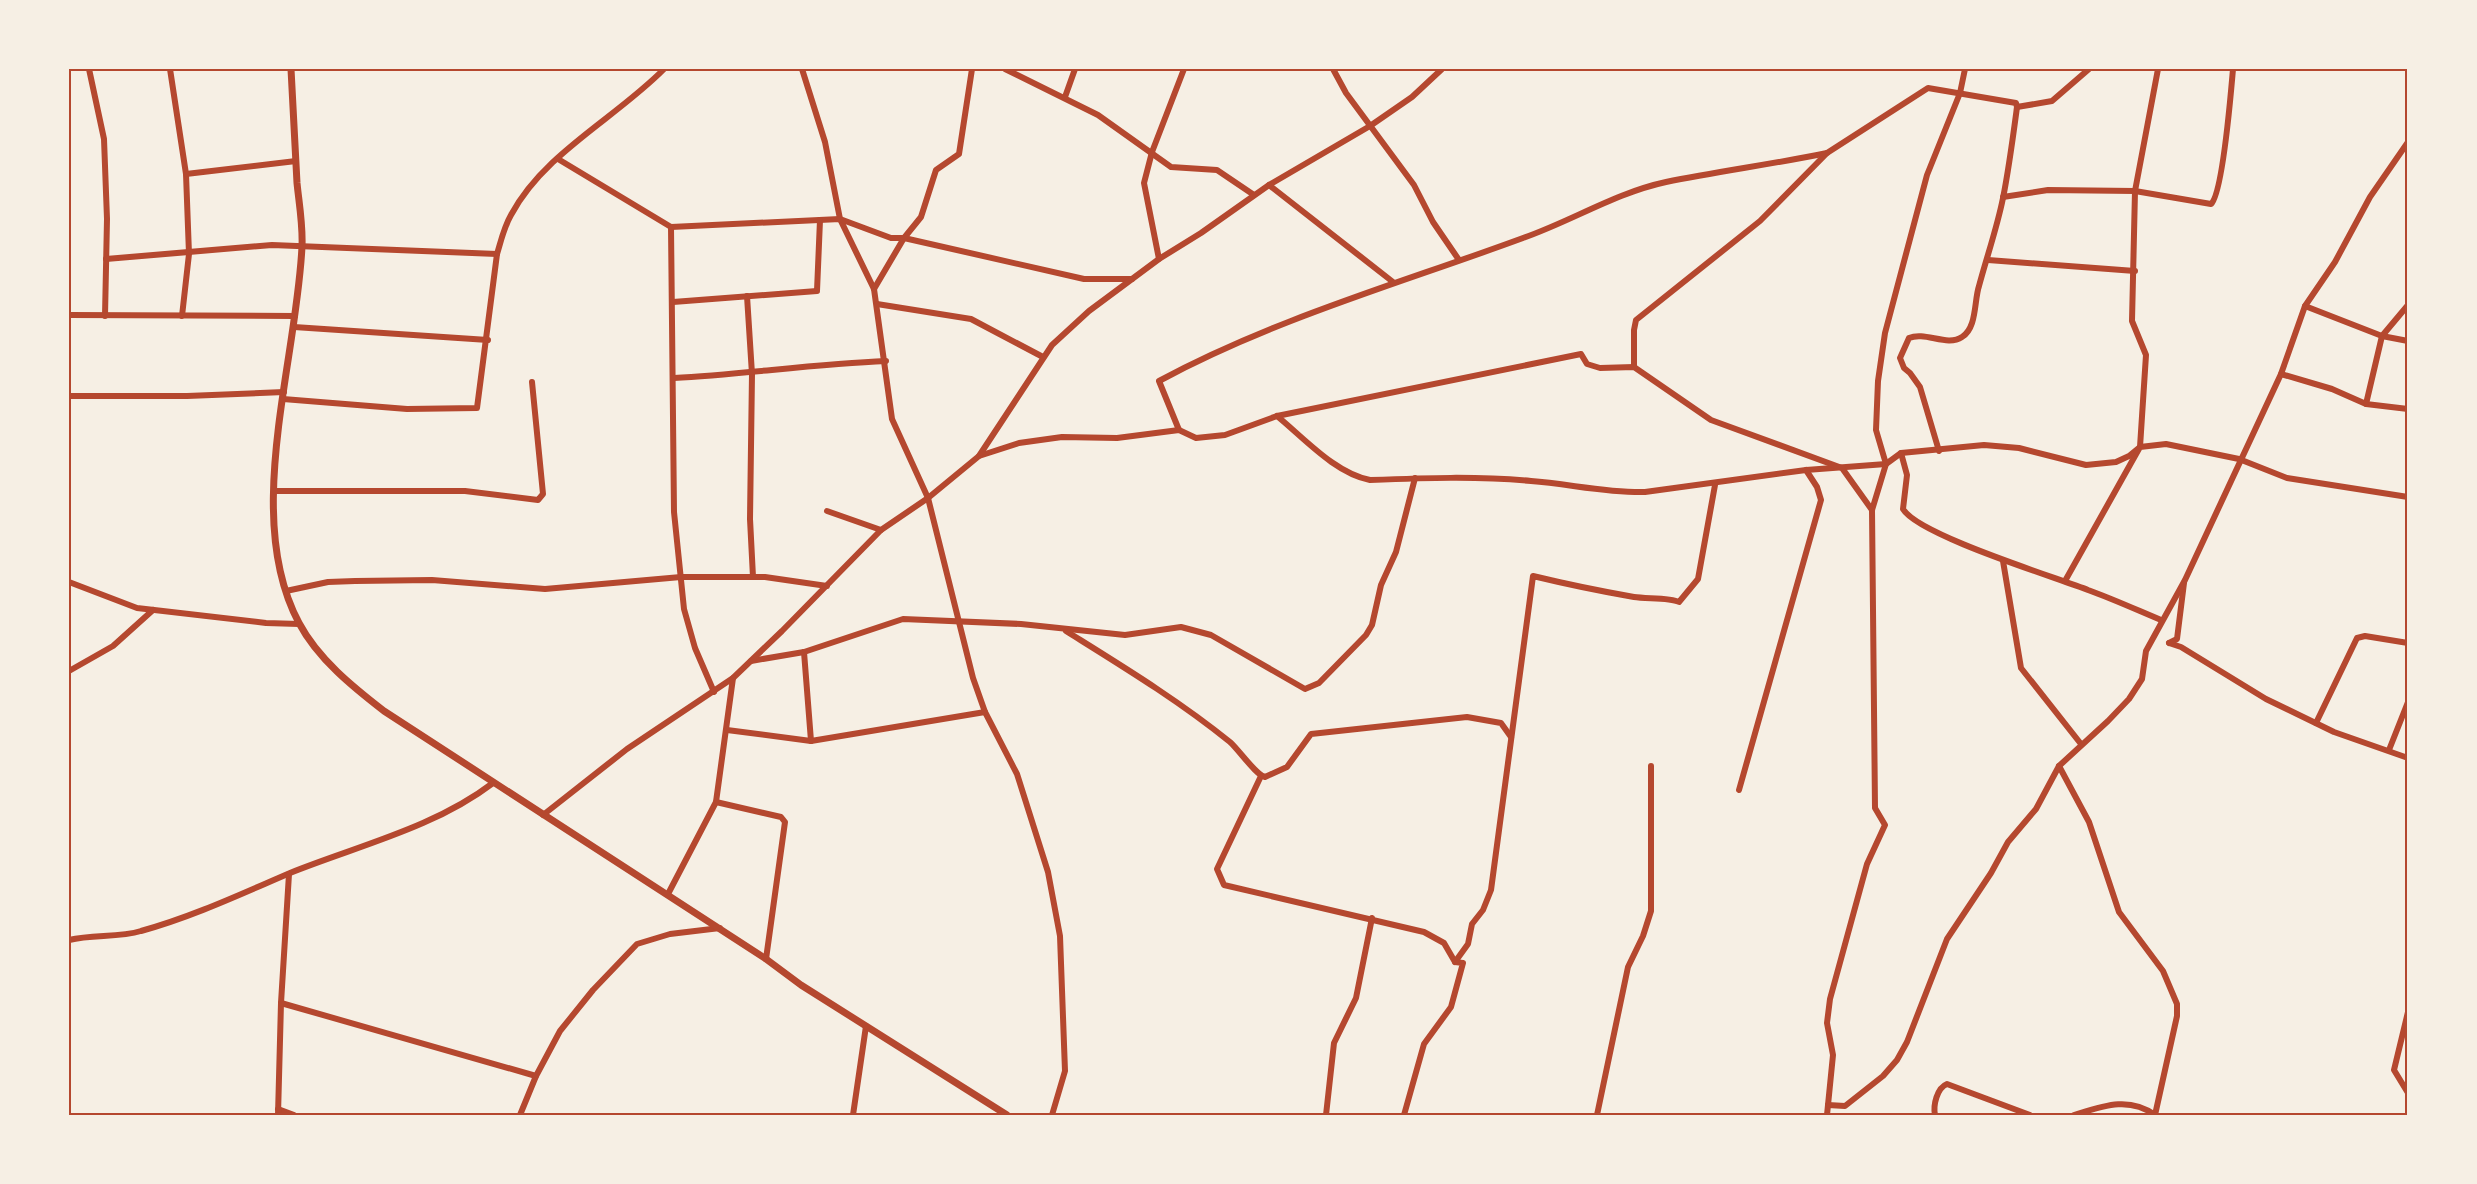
<svg xmlns="http://www.w3.org/2000/svg" width="2477" height="1184" font-family="Merriweather,serif">
<style>
.lines{fill:none;stroke-linecap:round;stroke-linejoin:round}
.minor{stroke:#b5482f;stroke-width:6}
.tertiary{stroke:#b5482f;stroke-width:7}
.neatline{fill:none;stroke:#b5482f;stroke-width:2}
</style>
<rect width="100%" height="100%" fill="#f6efe4"/>
<g class="lines">
<g class="minor">
<polyline points="89,69 104,139 107,219 105,316"/>
<polyline points="170,69 186,174 189,254 182,316"/>
<polyline points="802,69 825,142 840,219 874,289 892,419 928,498 973,678 985,712 1017,774 1048,872 1060,936 1065,1071 1052,1115"/>
<polyline points="1005,69 1098,115 1171,167 1217,170 1254,195"/>
<polyline points="1333,69 1346,93 1414,185 1433,222 1459,260"/>
<polyline points="1065,97 1075,69"/>
<polyline points="558,159 671,227 840,219 891,238 904,238 1084,279 1132,279"/>
<polyline points="186,174 296,161"/>
<polyline points="1269,185 1393,282"/>
<path d="M 2003,197 L 2048,190 L 2135,191 L 2211,204 C 2223,193 2231,91 2233,69"/>
<polyline points="671,227 674,512 684,609 695,648 714,692"/>
<path d="M 106,259 L 272,245 L 497,254 C 501,241 504,227 511,215 C 544,153 616,118 664,69"/>
<polyline points="1159,259 1144,183 1152,152 1184,69"/>
<polyline points="1988,260 2135,271"/>
<polyline points="874,289 904,238 921,217 936,170 959,154 972,69"/>
<polyline points="747,296 752,374 750,519 753,577"/>
<polyline points="673,302 817,291 820,220"/>
<polyline points="877,304 971,319 1043,357"/>
<polyline points="2305,306 2382,336 2408,341"/>
<polyline points="69,315 295,316"/>
<polyline points="294,327 488,340"/>
<polyline points="1634,367 1634,330 1636,320 1760,221 1827,153 1928,88 2016,103 2017,107 2052,101 2089,69"/>
<polyline points="2281,374 2332,389 2366,404 2408,409"/>
<path d="M 674,378 C 745,374 815,364 886,361"/>
<polyline points="69,396 187,396 284,392"/>
<polyline points="283,399 407,409 477,408 497,254"/>
<polyline points="2366,404 2382,336 2408,305"/>
<path d="M 1277,416 C 1305,439 1335,473 1370,480 C 1424,478 1478,476 1531,481 C 1570,484 1607,493 1645,492 L 1806,470 L 1886,464 L 1901,453 L 1984,445 L 2019,448 L 2086,465 L 2116,462 L 2129,456 L 2140,447 L 2146,355 L 2132,321 L 2135,191 L 2158,69"/>
<path d="M 1179,430 L 1159,381 C 1274,319 1401,283 1523,238 C 1572,221 1615,193 1666,182 C 1720,171 1774,164 1827,153"/>
<path d="M 1939,451 L 1920,387 L 1910,373 L 1904,368 L 1900,358 L 1909,338 C 1925,331 1947,347 1962,337 C 1977,328 1974,301 1979,286 C 1987,256 1997,228 2003,198 C 2009,168 2013,137 2017,107"/>
<path d="M 1901,453 L 1907,475 L 1903,509 C 1918,535 2055,577 2088,590 C 2113,599 2137,610 2161,620"/>
<polyline points="979,456 1019,443 1062,437 1117,438 1179,430 1196,438 1225,435 1277,416 1581,354 1587,364 1600,368 1634,367 1711,420 1842,468 1872,510"/>
<polyline points="275,491 465,491 538,500 543,494 532,382"/>
<polyline points="827,511 881,530"/>
<polyline points="2003,561 2021,668 2081,744"/>
<polyline points="2065,581 2140,447 2166,444 2239,459 2287,478 2408,497"/>
<polyline points="69,582 137,608 266,623 299,624"/>
<polyline points="286,591 328,582 355,581 432,580 545,589 681,577 765,577 827,586"/>
<path d="M 1066,631 C 1122,666 1178,700 1230,742 C 1239,750 1256,775 1265,777 L 1287,767 L 1311,734 L 1467,717 L 1501,723 L 1511,737"/>
<polyline points="2169,643 2181,647 2266,699 2334,732 2408,758"/>
<polyline points="2169,643 2177,639 2184,583"/>
<polyline points="804,652 811,741"/>
<polyline points="751,661 804,652 903,619 1021,624 1125,635 1181,627 1211,635 1305,689 1319,683 1366,635 1372,625 1381,585 1396,552 1415,478"/>
<polyline points="69,671 113,646 153,610"/>
<polyline points="2316,723 2357,638 2365,636 2408,643"/>
<polyline points="727,730 811,741 985,712"/>
<polyline points="2389,750 2408,702"/>
<polyline points="2059,766 2089,822 2119,912 2163,971 2177,1004 2177,1016 2155,1115"/>
<polyline points="1261,776 1217,869 1224,885 1424,932 1444,943 1455,962"/>
<polyline points="1739,790 1821,500 1817,487 1806,470"/>
<polyline points="716,802 781,817 785,822 766,959"/>
<polyline points="543,815 627,749 733,678 782,631 881,530 928,498 979,456 1052,345 1089,311 1159,259 1201,233 1269,185 1370,126 1412,97 1442,69"/>
<polyline points="668,894 716,802 733,678"/>
<path d="M 69,940 C 93,934 118,938 141,931 C 192,917 241,894 290,873 C 357,846 434,828 493,783"/>
<polyline points="281,1003 536,1076"/>
<polyline points="2408,1012 2394,1070 2408,1093"/>
<polyline points="1828,1105 1845,1106 1883,1076 1897,1060 1907,1042 1947,939 1991,873 2008,842 2036,809 2059,766 2108,721 2129,699 2142,679 2146,651 2185,580 2281,374 2305,306 2335,262 2370,197 2408,142"/>
<polyline points="278,1109 294,1115"/>
<polyline points="278,1115 281,1003 289,874"/>
<polyline points="520,1115 536,1076 560,1031 593,990 637,944 670,934 720,928"/>
<polyline points="853,1115 866,1026"/>
<polyline points="1326,1115 1334,1043 1356,998 1372,918"/>
<path d="M 1404,1115 L 1424,1044 L 1451,1007 L 1463,963 L 1455,962 L 1468,944 L 1472,924 L 1483,910 L 1491,890 L 1533,576 C 1566,584 1600,591 1634,597 C 1646,599 1670,597 1679,602 L 1698,579 L 1715,485"/>
<polyline points="1597,1115 1628,967 1643,936 1651,911 1651,766"/>
<polyline points="1827,1115 1833,1055 1827,1023 1830,999 1867,864 1885,825 1875,808 1872,510 1886,464 1876,430 1878,381 1885,333 1927,175 1960,93 1965,69"/>
<path d="M 1935,1115 C 1933,1105 1937,1088 1947,1084 L 2030,1115"/>
<path d="M 2074,1115 C 2103,1106 2129,1096 2155,1115"/>
</g>
<path class="tertiary" d="M 291,69 C 293,107 295,145 297,183 C 299,203 303,225 302,246 C 297,361 242,517 299,623 C 318,659 353,687 384,711 L 766,959 L 801,985 L 1007,1115"/>
</g>
<rect width="2477" height="1184" fill="none" stroke="#f6efe4" stroke-width="141"/>
<rect x="70" y="70" width="2336" height="1044" class="neatline"/>
</svg>
